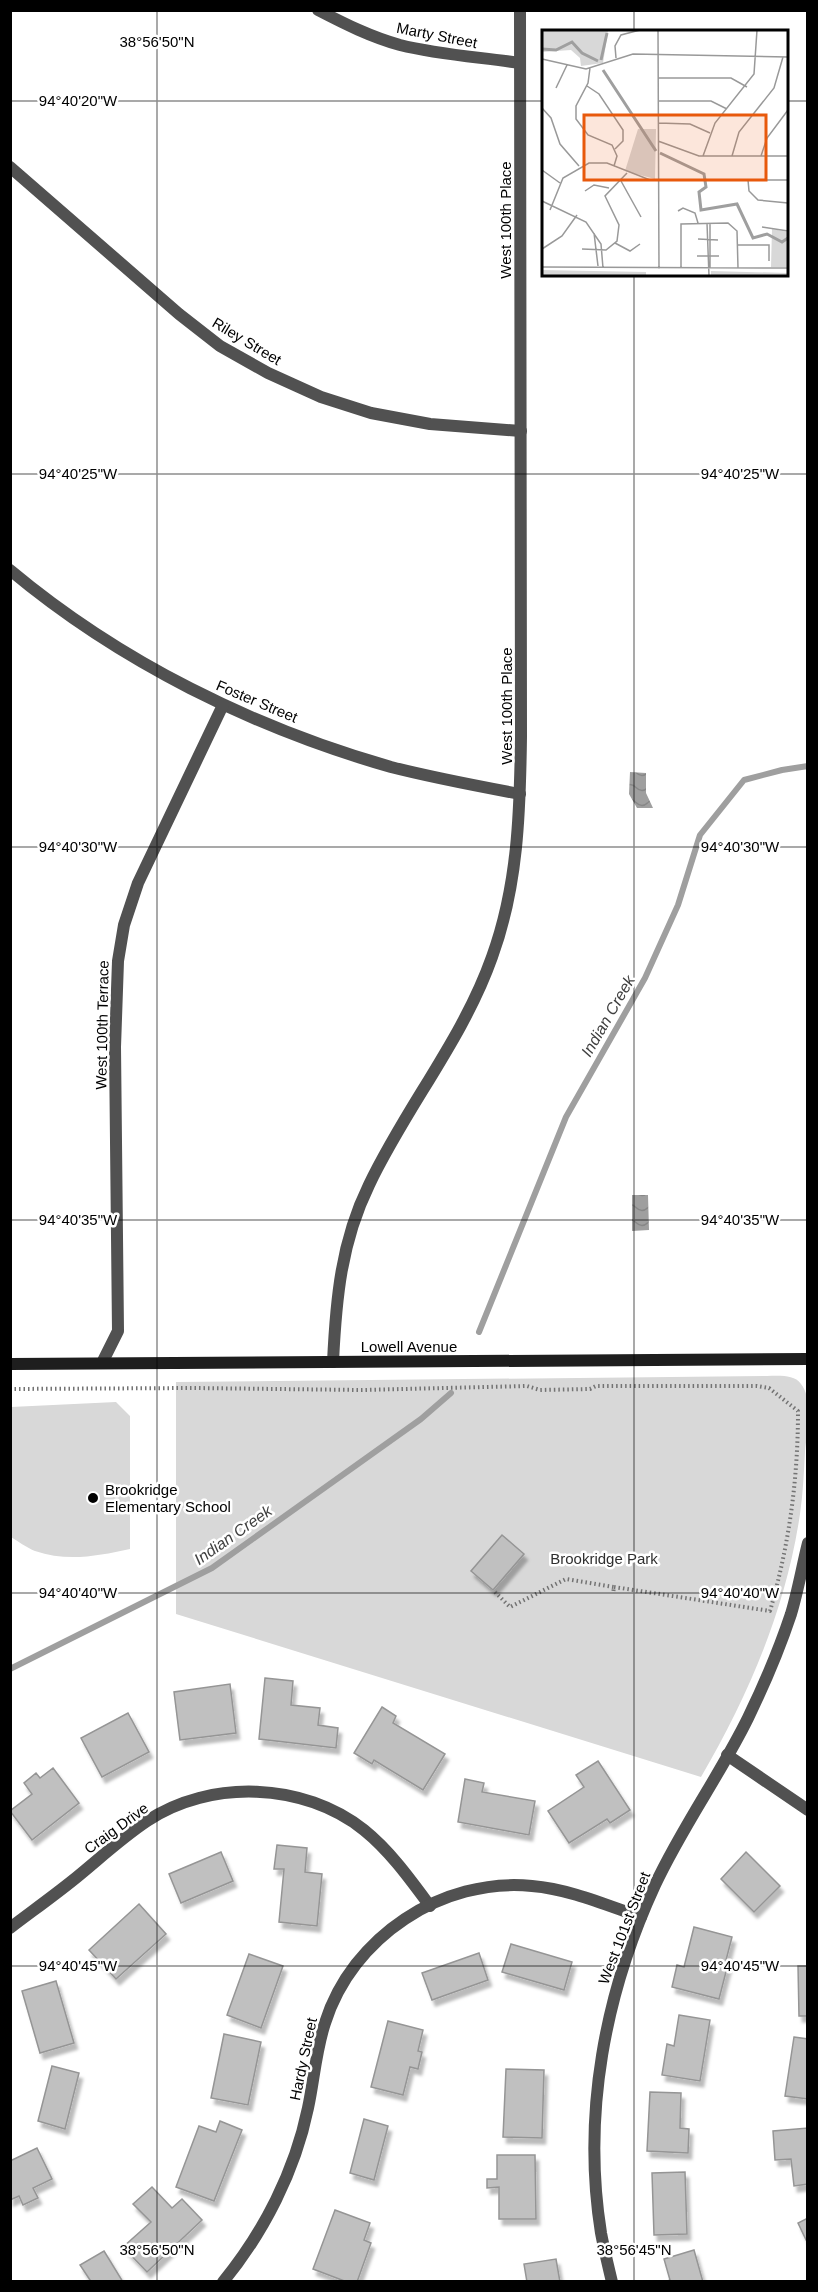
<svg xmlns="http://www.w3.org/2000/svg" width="818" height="2292" font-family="Arial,sans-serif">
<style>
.green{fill:#d8d8d8}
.water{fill:url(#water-waves)}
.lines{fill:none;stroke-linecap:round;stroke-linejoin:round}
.stream{stroke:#9f9f9f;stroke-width:6}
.building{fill:#c0c0c0;stroke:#959595;stroke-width:1.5;filter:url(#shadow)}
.path{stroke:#737373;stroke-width:4;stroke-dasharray:1.5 3;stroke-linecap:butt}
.street{stroke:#515151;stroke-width:12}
.secondary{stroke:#1e1e1e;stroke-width:12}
.ticks{fill:none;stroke:#000;stroke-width:1.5;stroke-opacity:0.45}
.poi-dot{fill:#000;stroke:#fff;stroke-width:2}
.labels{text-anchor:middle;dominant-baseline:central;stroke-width:5;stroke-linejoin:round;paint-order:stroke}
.street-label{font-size:15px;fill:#000;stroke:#fff}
.poi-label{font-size:15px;fill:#000;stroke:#fff;text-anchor:start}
.park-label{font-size:15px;fill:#2f2f2f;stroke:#fff}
.water-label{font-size:16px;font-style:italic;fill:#404040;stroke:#fff}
.inset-river{fill:none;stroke:#9f9f9f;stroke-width:3}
.inset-road{fill:none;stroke:#999;stroke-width:1.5}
.view{fill:#e8590c;fill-opacity:0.15;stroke:#e8590c;stroke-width:3}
.inset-edge{fill:none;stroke:#000;stroke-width:3}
.ticks-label{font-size:15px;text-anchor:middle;fill:#000;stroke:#fff;stroke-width:5;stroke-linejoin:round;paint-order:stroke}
</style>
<defs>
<pattern id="water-waves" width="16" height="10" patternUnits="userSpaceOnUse" patternTransform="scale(1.5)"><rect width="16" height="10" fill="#9f9f9f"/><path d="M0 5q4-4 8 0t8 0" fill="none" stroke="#878787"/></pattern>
<filter id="shadow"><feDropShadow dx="3.5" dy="6" stdDeviation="1.5" flood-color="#0004"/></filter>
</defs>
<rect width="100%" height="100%" fill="#fff"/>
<g class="green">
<path d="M 767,1376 C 778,1376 794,1374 801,1384 C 813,1398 807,1433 805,1451 C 804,1472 803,1493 800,1514 C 786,1608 749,1695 701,1777 L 176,1614 L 176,1382 Z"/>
<path d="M 116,1402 L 130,1416 L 130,1549 C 98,1556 67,1562 35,1551 C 27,1548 18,1541 11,1537 L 11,1407 Z"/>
</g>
<g class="water">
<polygon points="630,772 646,773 646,793 653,808 637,808 629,794"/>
<polygon points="632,1195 648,1195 649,1230 632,1231"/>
</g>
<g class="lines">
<g class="stream">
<polyline points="479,1332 566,1117 645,978 678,905 700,835 744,780 782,770 808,766"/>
<polyline points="10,1669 212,1568 421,1419 451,1393"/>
</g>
</g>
<g class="building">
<polygon points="502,1535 524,1554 493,1590 471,1571"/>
<polygon points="265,1678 293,1681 291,1705 320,1708 318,1725 338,1728 336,1748 259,1739"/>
<polygon points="230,1684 236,1733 180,1740 174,1692"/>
<polygon points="382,1707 396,1716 393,1723 445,1754 423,1790 374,1760 372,1764 354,1753"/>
<polygon points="128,1713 149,1752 102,1777 81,1738"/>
<polygon points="598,1761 630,1810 610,1823 607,1819 569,1843 548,1811 584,1787 576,1775"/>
<polygon points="53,1768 79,1803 32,1840 10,1811 32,1794 24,1783 36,1773 40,1778"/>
<polygon points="465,1779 484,1783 482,1792 535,1801 529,1835 458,1822"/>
<polygon points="277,1845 307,1848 305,1872 322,1874 317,1926 279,1922 284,1869 274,1869"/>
<polygon points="221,1852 233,1881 181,1903 169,1874"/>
<polygon points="746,1852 780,1886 754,1912 721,1879"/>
<polygon points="139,1904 166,1934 116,1979 89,1950"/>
<polygon points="694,1927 732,1937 725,1964 728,1964 719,1999 672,1987 677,1965 684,1967"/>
<polygon points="511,1944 572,1962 564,1990 502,1972"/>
<polygon points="479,1953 488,1980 432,2000 422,1973"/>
<polygon points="249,1954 283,1966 261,2028 227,2015"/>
<polygon points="798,1966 808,1966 808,2016 799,2016"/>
<polygon points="56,1981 74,2043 40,2053 22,1991"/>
<polygon points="679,2015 710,2020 700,2081 662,2075 667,2044 674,2046"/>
<polygon points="388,2021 423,2030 418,2051 422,2052 418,2069 410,2067 403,2095 371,2087"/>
<polygon points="224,2034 261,2042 248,2105 211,2098"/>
<polygon points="794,2037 808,2039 808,2099 785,2096"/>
<polygon points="52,2066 79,2073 65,2129 38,2121"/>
<polygon points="506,2069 544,2070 542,2138 503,2137"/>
<polygon points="650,2092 681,2093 680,2128 689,2129 688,2153 647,2151"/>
<polygon points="364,2119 388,2126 374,2180 350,2173"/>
<polygon points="220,2121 242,2130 214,2201 176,2187 199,2126 216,2132"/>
<polygon points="808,2128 808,2184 794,2186 791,2159 775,2160 773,2131"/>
<polygon points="37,2148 52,2179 33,2188 38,2198 23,2205 19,2196 10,2200 10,2161"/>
<polygon points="497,2155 535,2155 536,2219 499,2219 499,2187 487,2188 487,2179 497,2179"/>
<polygon points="685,2172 687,2234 654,2235 652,2173"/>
<polygon points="152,2187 172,2208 182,2199 202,2220 147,2272 123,2247 151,2222 133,2204"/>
<polygon points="335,2210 370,2223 364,2240 371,2243 357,2282 347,2282 313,2269"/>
<polygon points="808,2218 808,2244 798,2223"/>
<polygon points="694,2250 703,2282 665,2282 670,2280 664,2259"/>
<polygon points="104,2251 123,2282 88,2282 90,2280 80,2265"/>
<polygon points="556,2259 560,2282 527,2282 524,2264"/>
</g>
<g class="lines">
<g class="path">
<path d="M 10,1389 L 194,1388 L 362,1390 L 527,1386 L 540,1390 L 590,1389 L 596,1386 L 757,1386 L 769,1388 L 798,1411 C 798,1480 789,1545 770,1611 L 614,1587"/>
<polyline points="495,1592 510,1607 566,1579 614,1587 613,1594"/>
</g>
<g class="street">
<path d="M 318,10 C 345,24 371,37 400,45 C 440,55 480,57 520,63"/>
<polyline points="10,167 179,314 220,346 268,373 321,397 371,413 430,424 521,431"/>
<path d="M 10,570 C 120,662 254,728 391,767 C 434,778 477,786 520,794"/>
<path d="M 333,1362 C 336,1299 341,1242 369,1185 C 406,1107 463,1039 492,957 C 518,886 520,812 521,737 L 520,10"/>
<polyline points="102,1363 118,1331 115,1047 118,961 124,925 138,883 223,705"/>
<polyline points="727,1755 808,1810"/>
<path d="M 10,1928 C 31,1912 52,1897 72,1881 C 97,1861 120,1839 147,1821 C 210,1779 304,1782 364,1830 C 390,1851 410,1879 430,1906"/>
<path d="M 223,2282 C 264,2232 295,2171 308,2108 C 314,2080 316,2050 325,2023 C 352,1937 442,1877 532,1886 C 569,1889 606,1905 641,1917"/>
<path d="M 612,2282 C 608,2265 604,2249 601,2233 C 582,2114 605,1993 655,1885 C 682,1827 720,1775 748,1718 C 764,1685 779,1650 791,1614 C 798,1591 802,1567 808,1543"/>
</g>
<polyline class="secondary" points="10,1364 808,1359"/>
</g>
<path class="ticks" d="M 157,10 L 157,2282M 634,10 L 634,32M 10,101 L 544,101M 786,101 L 808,101M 634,274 L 634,2282M 10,474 L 808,474M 10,847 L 808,847M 10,1220 L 808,1220M 10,1593 L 808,1593M 10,1966 L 808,1966"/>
<circle class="poi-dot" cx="93" cy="1498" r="6"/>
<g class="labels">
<g class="street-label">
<text transform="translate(437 35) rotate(11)">Marty Street</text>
<text transform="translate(505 220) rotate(-90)">West 100th Place</text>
<text transform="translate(247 341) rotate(31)">Riley Street</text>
<text transform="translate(257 701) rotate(23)">Foster Street</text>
<text transform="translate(506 706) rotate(-90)">West 100th Place</text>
<text transform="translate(102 1025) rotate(-89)">West 100th Terrace</text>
<text x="409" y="1346">Lowell Avenue</text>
<text transform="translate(116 1828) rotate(-36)">Craig Drive</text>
<text transform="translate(624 1928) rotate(-69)">West 101st Street</text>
<text transform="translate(303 2059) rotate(-78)">Hardy Street</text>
</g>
<g class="poi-label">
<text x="105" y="1489">Brookridge<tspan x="105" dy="17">Elementary School</tspan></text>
</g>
<g class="park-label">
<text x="604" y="1558">Brookridge Park</text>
</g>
<g class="water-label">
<text transform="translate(608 1016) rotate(-60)">Indian Creek</text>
<text transform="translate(233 1535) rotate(-35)">Indian Creek</text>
</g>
</g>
<g transform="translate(542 30)">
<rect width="246" height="246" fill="#fff"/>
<path d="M 0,240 L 104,242 L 104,246 L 0,246 Z" fill="#d8d8d8"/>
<path d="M 0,0 L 66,1 L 61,33 L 39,36 L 38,28 L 29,20 L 0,22 ZM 96,99 L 114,99 L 113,149 L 83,141 ZM 230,199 L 246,202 L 246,237 L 229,237 ZM 169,241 L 246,243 L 246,246 L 169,246 Z" fill="#d8d8d8"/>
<path class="inset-river" d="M 0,19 L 14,20 L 30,12 L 40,23 L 56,31M 59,30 L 65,3M 61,40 L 114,121M 118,123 L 162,144 L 164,157 L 157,162 L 159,180 L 195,174 L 211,208 L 225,204 L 240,212 L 246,208"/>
<path class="inset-road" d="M 116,0 L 117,239M 74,28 L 73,16 L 79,5 L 98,0M 0,29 L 44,39 L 91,24 L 246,27M 48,38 L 46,53 L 34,76 L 34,89 L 46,105 L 70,115 L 75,126 L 72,136M 116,48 L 189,48 L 205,57M 45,56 L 57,64 L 81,100 L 81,111 L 73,119M 14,58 L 25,35M 116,71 L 169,71 L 185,79M 0,78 L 9,88 L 18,114 L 37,136M 116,93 L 148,94 L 168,103M 116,111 L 157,126 L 246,126M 161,126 L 173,93 L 212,44 L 215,0M 190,126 L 197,102 L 232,58 L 241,27M 219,126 L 225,108 L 246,80M 0,140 L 18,153M 206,150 L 207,161 L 216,170 L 246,173M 79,151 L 99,187M 43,161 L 52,155 L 67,158M 0,171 L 44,192 L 59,214 L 61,238M 8,180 L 21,148 L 47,133 L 65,133 L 108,150 L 246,150M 136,181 L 141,178 L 153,183 L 156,193M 165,193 L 167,246M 220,197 L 246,201M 52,203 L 56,236M 156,209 L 176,210M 73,213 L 88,221 L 98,214M 195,215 L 227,215 L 227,231M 0,219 L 20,206 L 35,185M 40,219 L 64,220 L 75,211 L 77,195 L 63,166 L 85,143M 155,226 L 177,226M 0,237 L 246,238M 139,237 L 139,194 L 186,193 L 195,201 L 196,238M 168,238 L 168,193"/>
<path class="view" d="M 42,85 L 224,85 L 224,150 L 42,150 Z"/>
<rect width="246" height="246" class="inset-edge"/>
</g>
<g class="ticks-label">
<text x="157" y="47">38°56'50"N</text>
<text x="78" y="106">94°40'20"W</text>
<text x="740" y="479">94°40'25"W</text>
<text x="78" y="479">94°40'25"W</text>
<text x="740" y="852">94°40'30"W</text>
<text x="78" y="852">94°40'30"W</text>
<text x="740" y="1225">94°40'35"W</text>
<text x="78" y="1225">94°40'35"W</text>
<text x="78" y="1598">94°40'40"W</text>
<text x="740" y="1598">94°40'40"W</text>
<text x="78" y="1971">94°40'45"W</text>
<text x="740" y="1971">94°40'45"W</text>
<text x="157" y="2255">38°56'50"N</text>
<text x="634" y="2255">38°56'45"N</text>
</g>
<rect width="818" height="2292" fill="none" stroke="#000000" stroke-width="24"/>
</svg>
